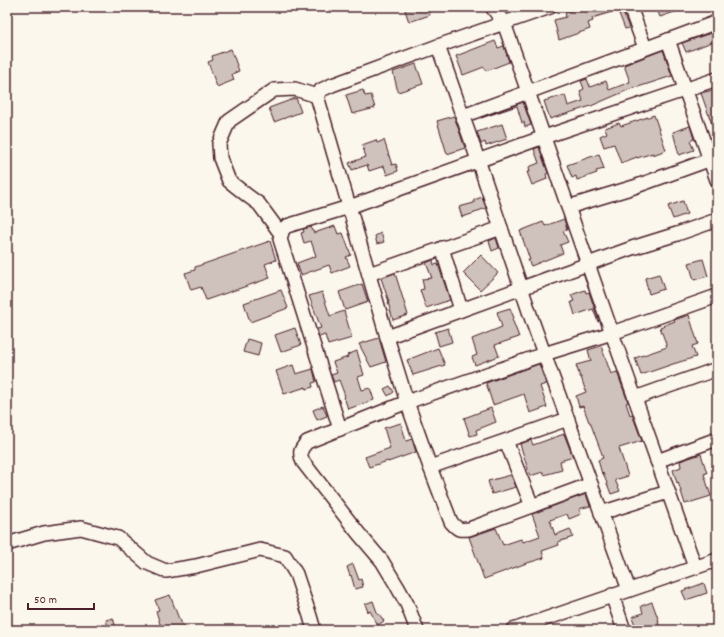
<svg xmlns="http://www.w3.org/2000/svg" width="724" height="637" font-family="Dekko,sans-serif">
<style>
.building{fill:#cfc2bc;stroke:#4a1f2b}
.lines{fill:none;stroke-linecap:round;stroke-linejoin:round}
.minor-casing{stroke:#4a1f2b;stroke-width:16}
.minor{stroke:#fbf7ec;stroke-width:13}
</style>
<rect width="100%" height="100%" fill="#fbf7ec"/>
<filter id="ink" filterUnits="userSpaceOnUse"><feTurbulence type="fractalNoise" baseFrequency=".025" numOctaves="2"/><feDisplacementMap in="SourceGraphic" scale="8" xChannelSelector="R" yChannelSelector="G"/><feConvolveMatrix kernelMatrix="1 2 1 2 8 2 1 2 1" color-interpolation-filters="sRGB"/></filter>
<g filter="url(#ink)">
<g class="building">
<polygon points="404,7 427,7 430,15 409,22"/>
<polygon points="583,7 622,7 622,9 592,18 593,21 588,23 590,29 559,40 554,20 566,17 565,12"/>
<polygon points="656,7 686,7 686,8 660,17"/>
<polygon points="622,10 629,28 625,29 618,11"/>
<polygon points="717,32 717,40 686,52 682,43 705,35"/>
<polygon points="495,41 498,48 504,46 509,62 486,71 484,67 463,75 456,56"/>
<polygon points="231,49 239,71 232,74 234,80 217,87 208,62 213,60 212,56"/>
<polygon points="663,50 672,76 635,88 635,87 591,106 550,119 544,101 565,95 568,106 583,101 580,91 584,89 581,81 587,79 590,87 606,81 609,90 630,82 624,65"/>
<polygon points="416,64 423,84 398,92 393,72"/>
<polygon points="717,89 717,136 716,136 701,93"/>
<polygon points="363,90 365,96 371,95 375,108 352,114 346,95"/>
<polygon points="296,98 301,112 274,122 269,108"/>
<polygon points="523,102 531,125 525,127 524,122 522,123 517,106 481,118"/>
<polygon points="654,115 666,150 653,155 653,153 637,158 637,157 621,163 614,144 604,147 600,136 607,133 605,128 619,123 621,126"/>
<polygon points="454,116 465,148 447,154 437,121"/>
<polygon points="502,124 507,139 486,146 485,142 481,144 477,132"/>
<polygon points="690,126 694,139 690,141 694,150 679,155 673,132"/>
<polygon points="376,140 377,143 384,140 392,165 396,164 398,171 387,175 384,166 369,171 367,165 352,170 349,163 366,157 362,145"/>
<polygon points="539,147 548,173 546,174 547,179 532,185 527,172 530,172 529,167 539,163 534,149"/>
<polygon points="599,154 604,169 596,171 597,173 577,180 576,176 572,178 567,165"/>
<polygon points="482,197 486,208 475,212 475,213 462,217 459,207 474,203 474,200"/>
<polygon points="683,201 687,214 673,219 668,206"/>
<polygon points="564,219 567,230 563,231 568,242 560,245 563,253 531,266 528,260 530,260 520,231 543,222 545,226"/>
<polygon points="335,226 338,234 343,233 351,255 346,257 350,266 332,273 329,265 301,275 297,263 316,256 311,241 304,243 301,233 304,232 303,229 311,227 314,233"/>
<polygon points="381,233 384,242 377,244 375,236"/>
<polygon points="496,238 499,248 492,251 489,241"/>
<polygon points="270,241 276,260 265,264 270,278 206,300 201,287 191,290 185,273 195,270 195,267"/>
<polygon points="481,255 498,273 480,290 463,273"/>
<polygon points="703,259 708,276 694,280 689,263"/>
<polygon points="433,260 434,265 438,264 450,300 426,308 420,290 424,289 422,279 432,278 426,263"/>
<polygon points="395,273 408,315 393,320 388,302 389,302 381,278"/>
<polygon points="659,274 664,289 649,294 645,278"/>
<polygon points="362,284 368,302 345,310 339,292"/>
<polygon points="281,290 288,308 250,322 244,303"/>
<polygon points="585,290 586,293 589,292 599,322 598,322 593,309 575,315 571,302 574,301 571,295"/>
<polygon points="322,292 330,316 344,311 352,338 328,345 325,335 319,337 317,329 321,328 309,296"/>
<polygon points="510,308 514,318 512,319 519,337 495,345 499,356 475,365 472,357 477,355 472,339 502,327 497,312"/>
<polygon points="689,315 698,344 692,346 696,357 673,364 641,375 635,358 667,347 660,327 675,321 674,320"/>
<polygon points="295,328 301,345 281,352 275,335"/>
<polygon points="448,328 452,342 439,346 435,332"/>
<polygon points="379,338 386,362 371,367 359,344"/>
<polygon points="247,339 261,343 258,356 243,352"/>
<polygon points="601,346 611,374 617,372 628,402 626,403 630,415 632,414 642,441 619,448 628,476 615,480 620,491 611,494 603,473 602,474 598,460 603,458 602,455 602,454 590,422 589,422 583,406 579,407 576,396 586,392 581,377 580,377 576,365 591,361 588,350"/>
<polygon points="438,348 445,365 413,375 407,360"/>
<polygon points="357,351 364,375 358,377 362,390 370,388 374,400 348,409 344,397 345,396 339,380 334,382 331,375 337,373 333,362 348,357 347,355"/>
<polygon points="539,364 546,384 540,386 547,407 530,413 524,394 493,405 486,383"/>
<polygon points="293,365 296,374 313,369 316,382 312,383 313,387 306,389 306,387 284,394 276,371"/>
<polygon points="390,386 394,392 388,396 384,389"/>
<polygon points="323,406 327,416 317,420 313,410"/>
<polygon points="491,408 496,422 476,430 477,434 470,436 464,418"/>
<polygon points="401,423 406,441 412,439 416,452 388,462 388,461 369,467 365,457 390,448 384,428"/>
<polygon points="564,434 573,457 560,461 562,470 544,475 543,472 530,476 520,444 531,440 533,445"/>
<polygon points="701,454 707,473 704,474 711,496 685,504 678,482 677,483 673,470 681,467 680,461"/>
<polygon points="511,475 516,487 492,494 488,481"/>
<polygon points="586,494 590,506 579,509 581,514 569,519 567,514 550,520 555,535 570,529 573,537 558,542 559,545 542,551 544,558 524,564 484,579 469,537 496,528 503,545 521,539 523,542 540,536 532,514"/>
<polygon points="353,564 359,580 361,579 363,587 355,589 351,575 350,576 347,567"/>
<polygon points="704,583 707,593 686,600 682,591"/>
<polygon points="170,595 179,619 180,619 184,630 162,630 160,624 156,611 159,610 155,600"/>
<polygon points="373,601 378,615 379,614 384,621 378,625 370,611 368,612 365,604"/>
<polygon points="652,602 659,621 658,621 660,629 652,630 637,630 632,617 643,613 641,606"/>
<polygon points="113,618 116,628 109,630 106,620"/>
</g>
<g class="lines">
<defs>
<g id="minor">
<path d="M 492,7 L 504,23 C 567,205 630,386 695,567"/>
<path d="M 550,7 L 438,46 L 332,85 L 321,90 L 317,96 L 387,337 L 407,402 L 430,467 L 451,522 C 458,530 459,530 469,529 L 591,484"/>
<polyline points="630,7 645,48"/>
<polyline points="668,40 717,180"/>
<polyline points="438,46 478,160 533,323 629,590"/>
<polyline points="463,116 717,22"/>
<polyline points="568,207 634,187 717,157"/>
<polyline points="281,234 259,204 248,196 229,181 220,158 219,144 229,121 274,90 295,89 317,96"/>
<polyline points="442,248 461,310"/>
<polyline points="369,274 501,228"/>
<polyline points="387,337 632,248 677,234 717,220"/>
<polyline points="635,398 717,369"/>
<polyline points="340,429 280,239 283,229 287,226 349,207 544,137 717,79"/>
<polyline points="506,441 532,506"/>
<polyline points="657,461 717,439"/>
<polyline points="430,467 568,419"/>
<polyline points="601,513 668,492"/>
<polyline points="7,544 44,533 81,528 118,538 147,563 166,571 196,566 260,550 285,556 296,574 310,616 314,630"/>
<polyline points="612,595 624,630"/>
<path d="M 417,630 L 407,604 L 397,586 L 382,561 L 359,534 L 303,462 C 299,452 300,450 307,442 L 407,402 L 544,354 L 612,333 L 717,296"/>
<polyline points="513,630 717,560"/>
</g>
</defs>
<use href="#minor" class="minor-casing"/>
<use href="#minor" class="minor"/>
</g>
</g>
<rect width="724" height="637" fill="none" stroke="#fbf7ec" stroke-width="24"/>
<rect x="12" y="12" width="700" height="613" fill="none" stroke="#4a1f2b" stroke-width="1.5" filter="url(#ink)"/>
<path d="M28 603v6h66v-6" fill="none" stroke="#4a1f2b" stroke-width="2"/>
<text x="34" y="603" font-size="12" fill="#4a1f2b" stroke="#fbf7ec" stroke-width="3" paint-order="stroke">50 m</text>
</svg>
